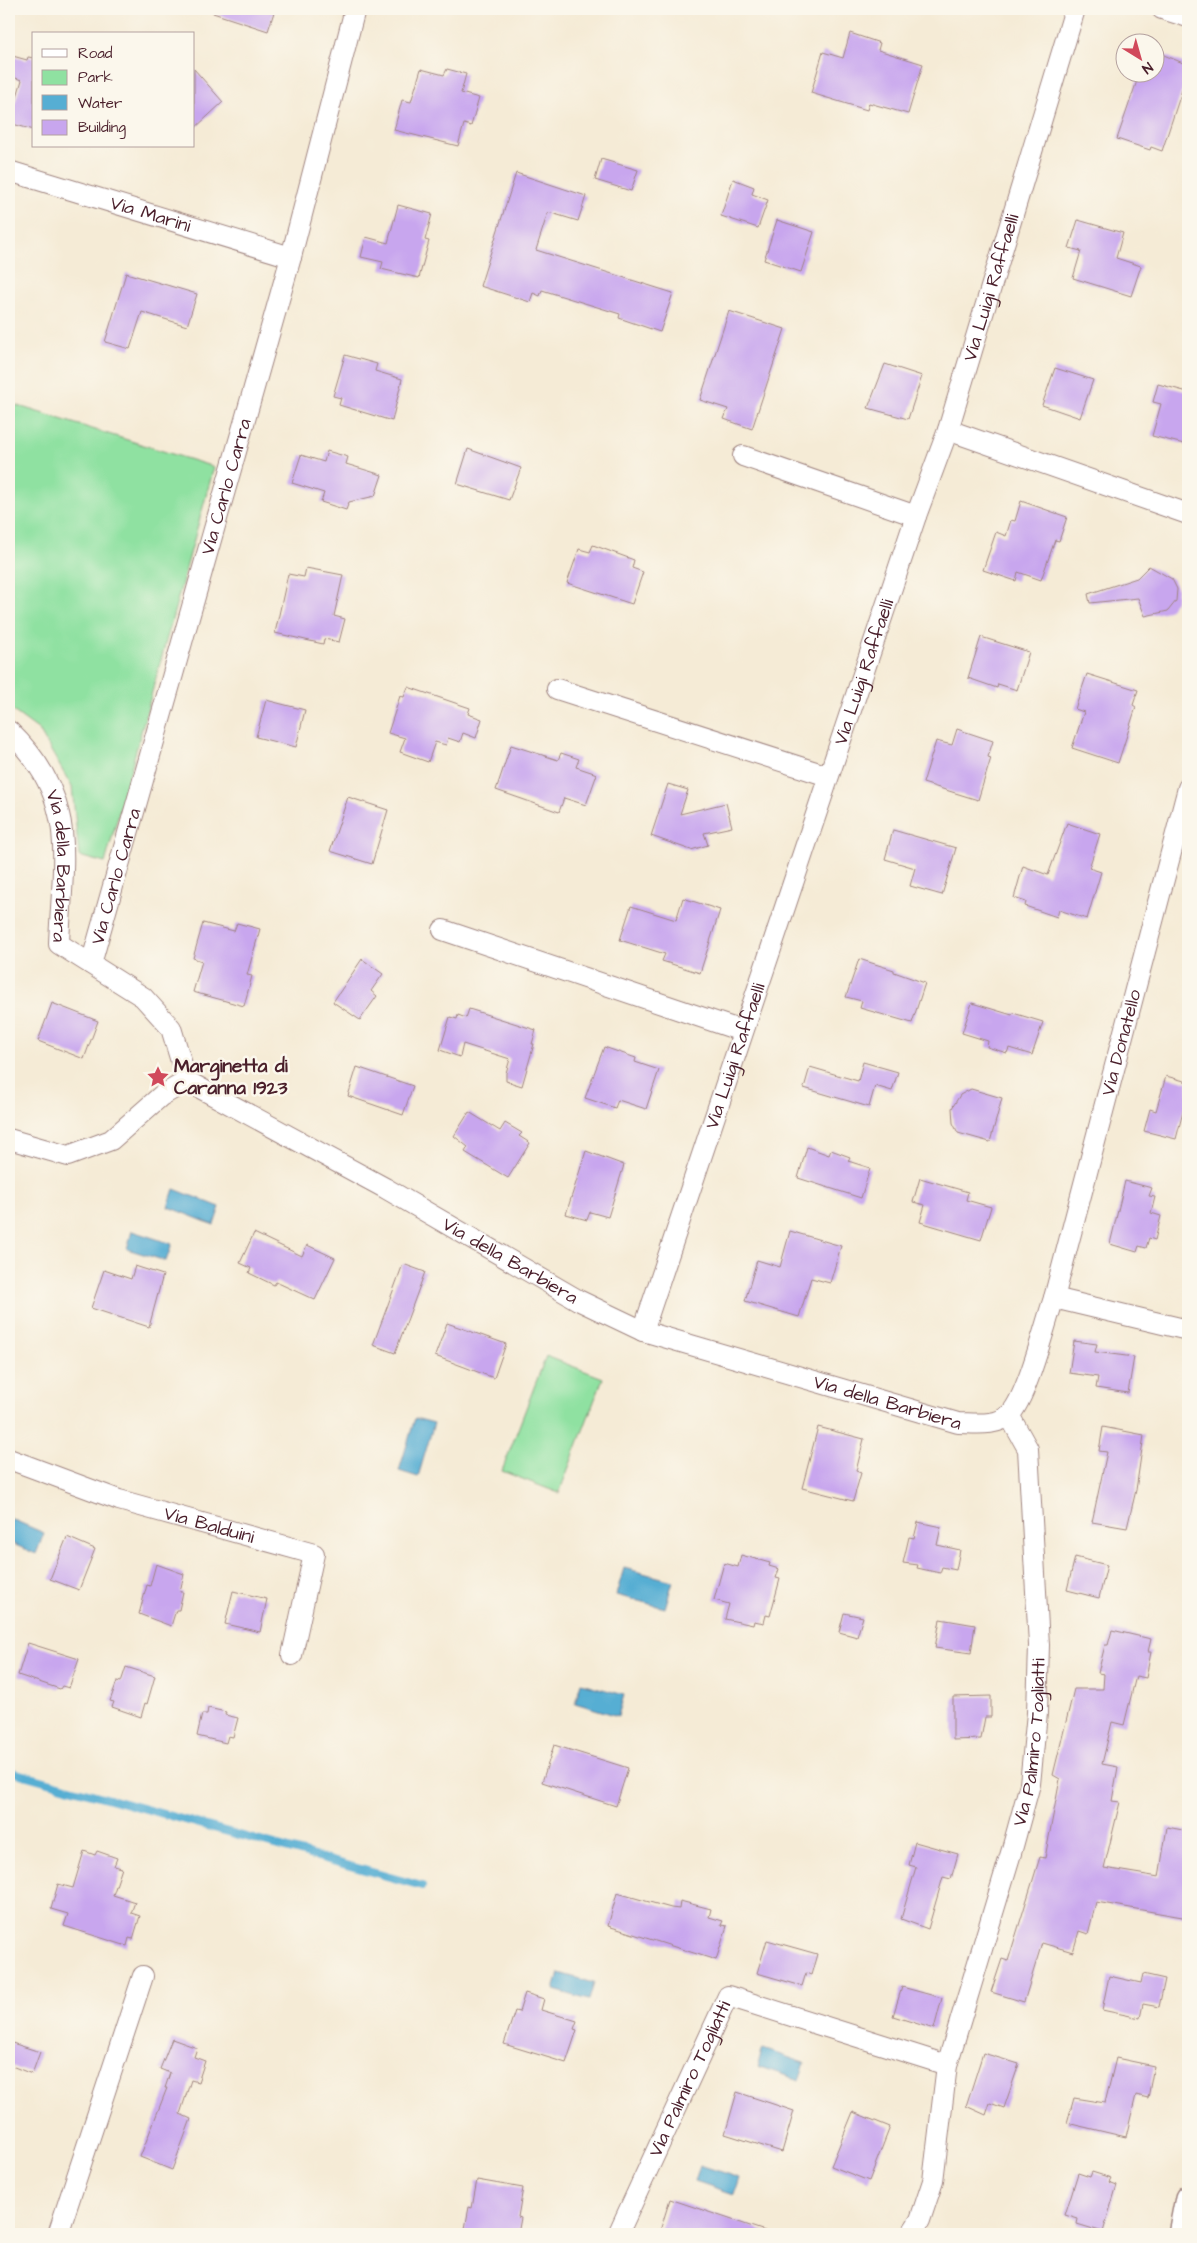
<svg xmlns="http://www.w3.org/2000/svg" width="1197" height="2243" font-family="'Architects Daughter',sans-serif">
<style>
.green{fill:#8fe1a1;stroke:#6c8066}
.water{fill:#56aed3;stroke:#50667f}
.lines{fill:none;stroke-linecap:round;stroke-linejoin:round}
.stream{stroke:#56aed3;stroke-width:8}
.building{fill:#c8a6ee}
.minor-casing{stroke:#a08580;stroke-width:22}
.tertiary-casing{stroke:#a08580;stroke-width:28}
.minor{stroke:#fff;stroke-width:20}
.tertiary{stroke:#fff;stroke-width:25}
.labels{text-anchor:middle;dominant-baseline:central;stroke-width:5;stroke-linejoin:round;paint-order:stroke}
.street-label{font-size:19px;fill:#4a1f2b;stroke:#fbf7ec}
.poi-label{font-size:19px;font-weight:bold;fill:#4a1f2b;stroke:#fbf7ec;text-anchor:start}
</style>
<rect width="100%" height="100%" fill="#fbf7ec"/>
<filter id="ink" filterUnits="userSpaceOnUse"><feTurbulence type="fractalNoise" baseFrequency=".02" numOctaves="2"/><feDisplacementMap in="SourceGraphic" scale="10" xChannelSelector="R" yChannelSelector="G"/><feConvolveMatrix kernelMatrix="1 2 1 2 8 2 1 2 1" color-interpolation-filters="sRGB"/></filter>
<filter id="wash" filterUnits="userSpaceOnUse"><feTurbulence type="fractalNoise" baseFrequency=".0096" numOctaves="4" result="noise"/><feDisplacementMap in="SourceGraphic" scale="20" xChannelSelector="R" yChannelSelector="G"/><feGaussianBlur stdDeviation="1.12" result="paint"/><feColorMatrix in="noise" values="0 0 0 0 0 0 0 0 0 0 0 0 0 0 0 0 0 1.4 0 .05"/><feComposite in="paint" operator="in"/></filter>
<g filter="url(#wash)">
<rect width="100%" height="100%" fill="#f5ebd6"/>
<g class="green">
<polygon points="9,403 214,467 105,863 79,856 72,787 39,730 9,708"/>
<polygon points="546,1356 603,1378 559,1493 502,1471"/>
</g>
<g class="water">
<polygon points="174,1189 220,1207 214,1225 168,1207"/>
<polygon points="132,1231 172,1244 166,1261 127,1249"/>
<polygon points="415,1418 434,1423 418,1477 399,1471"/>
<polygon points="9,1518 44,1533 36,1554 9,1542"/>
<polygon points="624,1568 673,1581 665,1608 616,1595"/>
<polygon points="581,1683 624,1695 618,1716 575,1703"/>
<polygon points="559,1973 594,1983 589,2000 554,1990"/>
<polygon points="763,2049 805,2063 799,2080 757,2066"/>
<polygon points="700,2165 739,2178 734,2194 695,2181"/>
</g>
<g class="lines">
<polyline class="stream" points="9,1771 422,1886"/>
</g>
<g id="blocks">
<g class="building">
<polygon points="213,9 275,9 268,31 213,13"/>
<polygon points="850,33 880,43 878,50 923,64 908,114 869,103 867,110 811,93 823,52 843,58"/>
<polygon points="1154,51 1188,65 1188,72 1162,151 1151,147 1150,150 1117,139 1140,72 1154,72"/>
<polygon points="9,55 27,60 28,57 34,58 34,130 9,123 22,80 9,76"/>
<polygon points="194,69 223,102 194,129"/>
<polygon points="421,69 444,75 447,69 466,74 461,93 479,98 471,126 464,124 458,146 394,130 402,100 411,102"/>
<polygon points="601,159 638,170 631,191 595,180"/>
<polygon points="516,173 586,196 578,221 548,212 536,250 673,293 660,332 619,318 620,314 542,290 540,296 533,293 530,302 480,286"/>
<polygon points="733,179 754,187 752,194 768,200 758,228 721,216"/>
<polygon points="398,205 432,214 425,240 429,241 419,278 381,269 383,262 361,257 366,237 388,243"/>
<polygon points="777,220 814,232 801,272 764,260"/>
<polygon points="1078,220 1123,233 1116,258 1141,266 1131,296 1073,278 1081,251 1069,248"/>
<polygon points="126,273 197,294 187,326 142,312 130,349 105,342"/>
<polygon points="729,311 785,329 752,429 724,419 728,409 700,400"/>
<polygon points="345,355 377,364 375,371 402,379 392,421 339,405 341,398 333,396"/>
<polygon points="885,364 922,376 908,419 868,408"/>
<polygon points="1055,368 1093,380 1080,418 1042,405"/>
<polygon points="1158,384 1188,392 1188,445 1152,436 1161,404 1153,402"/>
<polygon points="468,449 521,468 509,500 457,484"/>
<polygon points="327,451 348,457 346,464 382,475 375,496 349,502 346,510 321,502 324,493 292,483 301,455 324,462"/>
<polygon points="1021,501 1067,517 1059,541 1055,540 1041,580 1018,572 1016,581 983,570 996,532 1006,536 1011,520 1015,521"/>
<polygon points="593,545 634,560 632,568 643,572 632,604 567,583 579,549 590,552"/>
<polygon points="1149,566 1172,579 1177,589 1176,601 1168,611 1145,616 1138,598 1090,603 1088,594 1137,578"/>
<polygon points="306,568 343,575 334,616 345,619 339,642 324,639 323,644 275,633 288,574 304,577"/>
<polygon points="981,637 1029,652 1017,690 998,684 997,688 968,678"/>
<polygon points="1087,674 1138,690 1133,705 1136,707 1118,763 1072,748 1084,712 1075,709"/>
<polygon points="408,687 470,708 468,714 482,719 476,738 463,733 460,742 448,738 446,745 435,742 428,762 400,752 405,738 388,733 400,696 404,697"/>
<polygon points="266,700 305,710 296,747 256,737"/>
<polygon points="957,729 993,741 988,757 991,758 978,800 923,783 936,741 952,745"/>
<polygon points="511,745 558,760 561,753 579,759 576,767 597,774 586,805 564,798 559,812 496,790"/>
<polygon points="668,784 688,790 680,814 726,803 732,827 704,833 708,845 691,850 651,836"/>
<polygon points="348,797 388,810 372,864 330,851"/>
<polygon points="1067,823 1100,834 1089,868 1101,872 1087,919 1059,910 1057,917 1025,906 1026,902 1014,898 1023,866 1048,875"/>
<polygon points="893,830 956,848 942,895 910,886 915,868 885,859"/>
<polygon points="683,898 720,910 700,973 662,961 665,954 620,940 631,906 676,920"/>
<polygon points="203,923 234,931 237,923 260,929 247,975 252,976 244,1006 193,992 202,961 193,958"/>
<polygon points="362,959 383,974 371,991 377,996 360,1020 333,1002"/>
<polygon points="859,959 894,970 894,972 925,983 912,1023 860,1008 862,1001 846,997"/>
<polygon points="52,1003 98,1021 84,1059 38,1041"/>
<polygon points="972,1003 1012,1015 1013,1013 1043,1022 1032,1055 1009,1048 1007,1053 987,1047 988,1041 962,1033"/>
<polygon points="469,1009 536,1030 532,1044 534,1044 522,1086 506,1081 506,1073 510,1059 463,1044 460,1057 440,1050 450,1017 457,1019 458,1015 466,1018"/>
<polygon points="604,1047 636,1058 635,1062 659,1070 646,1109 618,1100 615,1108 585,1098"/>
<polygon points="863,1062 898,1072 892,1091 875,1086 869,1107 804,1088 810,1067 858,1081"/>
<polygon points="357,1067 413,1086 403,1115 348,1096"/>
<polygon points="1166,1076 1188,1082 1188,1109 1184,1108 1176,1139 1144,1131 1150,1109 1156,1111"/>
<polygon points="971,1089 1002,1098 990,1142 958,1133 953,1123 952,1108 960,1095"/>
<polygon points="469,1112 500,1131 505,1123 522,1133 519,1136 530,1143 508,1178 465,1152 468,1147 454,1136"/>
<polygon points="807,1147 829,1155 831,1150 850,1157 848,1161 870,1168 861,1198 798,1178"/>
<polygon points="586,1151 624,1165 608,1217 590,1212 587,1220 566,1214"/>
<polygon points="920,1178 968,1192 966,1200 991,1207 981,1240 920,1222 925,1205 913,1202"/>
<polygon points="1125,1181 1152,1188 1149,1196 1155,1197 1151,1213 1161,1216 1155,1240 1149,1238 1146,1248 1139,1246 1137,1252 1110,1244"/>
<polygon points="790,1231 841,1246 830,1283 811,1278 799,1317 745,1301 757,1260 780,1267"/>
<polygon points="254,1233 302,1256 307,1245 335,1258 315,1300 276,1282 274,1285 249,1273 251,1268 240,1263"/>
<polygon points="403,1264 425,1272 395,1353 373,1345"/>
<polygon points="135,1266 163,1275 149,1327 91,1308 104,1270 131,1279"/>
<polygon points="447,1323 506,1344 494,1378 435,1356"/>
<polygon points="1074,1341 1097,1344 1095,1352 1134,1357 1128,1393 1096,1388 1098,1377 1069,1373"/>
<polygon points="818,1427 864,1439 856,1471 861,1473 853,1501 802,1488"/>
<polygon points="1103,1427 1144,1435 1136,1490 1127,1528 1092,1522 1107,1452 1099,1451"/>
<polygon points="918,1522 941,1527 937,1545 960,1550 956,1570 942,1567 940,1573 917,1568 918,1565 903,1563 909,1537 914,1538"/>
<polygon points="67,1537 95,1549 79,1590 50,1579"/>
<polygon points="741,1555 770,1563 769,1566 779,1569 776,1578 780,1579 770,1616 766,1615 764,1623 754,1621 753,1625 725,1619 729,1604 714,1600 724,1563 738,1567"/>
<polygon points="1075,1557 1107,1565 1099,1598 1067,1590"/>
<polygon points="156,1564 184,1574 180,1592 183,1592 179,1610 176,1610 171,1626 139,1614 147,1585 150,1586"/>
<polygon points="233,1591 267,1599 260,1632 225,1624"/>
<polygon points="844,1613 863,1617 857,1637 839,1632"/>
<polygon points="940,1619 975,1625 971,1653 935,1648"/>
<polygon points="1112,1630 1151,1639 1148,1652 1151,1652 1146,1678 1136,1676 1124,1725 1112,1722 1102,1764 1118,1767 1112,1801 1120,1802 1104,1868 1159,1877 1167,1827 1188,1831 1188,1918 1096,1902 1088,1934 1079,1931 1073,1952 1042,1943 1024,2002 991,1992 1002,1959 1008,1961 1040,1857 1045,1858 1060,1779 1053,1775 1074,1689 1103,1689 1104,1674 1098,1673 1105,1645 1108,1645"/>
<polygon points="28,1643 79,1659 69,1688 62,1686 60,1689 18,1675"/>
<polygon points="126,1667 155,1676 147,1704 145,1703 141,1717 112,1707 114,1702 110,1701 117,1681 121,1682"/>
<polygon points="991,1696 991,1717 985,1717 981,1739 953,1740 953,1697"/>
<polygon points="208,1708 226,1712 225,1715 238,1718 233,1737 228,1736 226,1743 197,1736 202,1714 207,1714"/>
<polygon points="554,1745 628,1768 616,1806 542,1782"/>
<polygon points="915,1842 958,1854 951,1879 943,1877 928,1929 901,1919 916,1867 909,1865"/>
<polygon points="84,1851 95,1855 97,1851 117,1858 114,1866 122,1868 113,1895 135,1902 131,1913 140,1916 133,1939 129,1938 127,1946 64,1926 68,1914 51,1909 58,1884 73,1888"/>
<polygon points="617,1893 671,1908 679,1909 680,1901 711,1909 709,1917 723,1921 721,1925 727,1926 716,1960 608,1926"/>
<polygon points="767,1940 817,1954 811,1975 806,1973 802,1986 757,1973"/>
<polygon points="1143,1974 1165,1979 1159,2007 1143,2004 1140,2018 1102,2010 1109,1976 1141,1983"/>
<polygon points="902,1987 942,1998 934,2029 893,2016"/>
<polygon points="525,1993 544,1999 541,2010 577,2021 574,2029 577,2030 566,2063 504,2044 515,2011 519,2012"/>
<polygon points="172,2039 197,2048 194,2057 205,2061 198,2082 191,2080 180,2114 191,2119 172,2170 140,2157 167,2088 165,2088 170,2073 160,2069"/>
<polygon points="9,2042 40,2052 32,2074 9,2065"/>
<polygon points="983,2053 1019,2064 1004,2108 990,2103 986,2115 966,2106"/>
<polygon points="1116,2058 1154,2066 1148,2098 1136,2095 1126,2137 1067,2123 1074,2098 1105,2103"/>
<polygon points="737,2092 794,2111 782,2152 725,2134"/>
<polygon points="853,2112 890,2127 869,2181 831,2166"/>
<polygon points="1092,2172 1111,2178 1109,2182 1117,2185 1103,2232 1077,2224 1078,2219 1065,2215 1078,2173 1090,2177"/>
<polygon points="477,2180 523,2188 518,2217 521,2218 518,2234 464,2234 469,2207 472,2208"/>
<polygon points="670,2199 765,2231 764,2234 659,2234"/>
</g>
</g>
</g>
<g filter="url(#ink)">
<use href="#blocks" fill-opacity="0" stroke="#a08580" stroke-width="1"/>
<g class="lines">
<defs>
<g id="minor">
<polyline points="1162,9 1188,17"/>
<path id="s1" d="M 9,171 L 291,257"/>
<polyline points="948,430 1188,514"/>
<polyline points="743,456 916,516"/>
<polyline points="557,689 828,776"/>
<path id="s2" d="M 9,731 C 32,753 52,782 59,814 C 68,847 60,908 59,944 L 143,997 L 171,1028 L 187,1081 L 385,1188 L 578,1300 L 643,1331 L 958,1423 C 974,1423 997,1427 1010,1414 C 1027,1397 1045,1324 1054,1298 L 1188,1330"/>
<polyline points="443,930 742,1031"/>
<path id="s3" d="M 91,964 L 291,257 L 355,9"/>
<polyline points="9,1139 68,1156 111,1140 161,1096 187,1081"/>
<path id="s4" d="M 1054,1298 L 1188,788"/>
<path id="s5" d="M 643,1331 L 916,516 L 948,430 L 1075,9"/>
<path id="s6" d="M 9,1459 L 119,1500 L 314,1554 L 292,1655"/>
<polyline points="58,2234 143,1976"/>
<path id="s7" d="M 618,2234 L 728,1996 L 947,2065"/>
<path id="s8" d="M 911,2234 L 920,2220 L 933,2181 L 947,2065 L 1011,1853 L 1030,1784 L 1037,1713 L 1039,1645 L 1028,1449 L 1009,1415"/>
</g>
<polyline id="tertiary" points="1181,2234 1188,2198"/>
</defs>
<use href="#minor" class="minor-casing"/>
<use href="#tertiary" class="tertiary-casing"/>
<use href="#minor" class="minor"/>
<use href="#tertiary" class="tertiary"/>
</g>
</g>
<defs>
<symbol id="sight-bare" viewBox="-9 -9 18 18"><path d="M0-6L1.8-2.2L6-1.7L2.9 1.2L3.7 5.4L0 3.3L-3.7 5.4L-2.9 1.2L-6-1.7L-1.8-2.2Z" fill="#d1495b" stroke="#fbf7ec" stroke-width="2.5" paint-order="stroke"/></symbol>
</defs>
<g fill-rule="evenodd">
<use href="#sight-bare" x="142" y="1061" width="32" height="32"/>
</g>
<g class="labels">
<g class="street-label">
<text stroke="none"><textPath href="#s1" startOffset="148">Via Marini</textPath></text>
<text stroke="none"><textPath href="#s5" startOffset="1100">Via Luigi Raffaelli</textPath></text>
<text stroke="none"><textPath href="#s3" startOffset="496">Via Carlo Carra</textPath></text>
<text stroke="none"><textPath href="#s5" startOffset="695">Via Luigi Raffaelli</textPath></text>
<text stroke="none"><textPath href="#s2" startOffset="150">Via della Barbiera</textPath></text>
<text stroke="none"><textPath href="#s3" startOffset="91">Via Carlo Carra</textPath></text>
<text stroke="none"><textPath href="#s4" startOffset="264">Via Donatello</textPath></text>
<text stroke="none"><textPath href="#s5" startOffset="290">Via Luigi Raffaelli</textPath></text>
<text stroke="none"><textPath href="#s2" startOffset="795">Via della Barbiera</textPath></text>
<text stroke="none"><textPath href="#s2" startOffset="1200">Via della Barbiera</textPath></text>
<text stroke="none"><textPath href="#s6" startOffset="211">Via Balduini</textPath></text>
<text stroke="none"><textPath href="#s8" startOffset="509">Via Palmiro Togliatti</textPath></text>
<text stroke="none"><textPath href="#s7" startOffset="171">Via Palmiro Togliatti</textPath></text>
</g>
<g class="poi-label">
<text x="174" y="1066">Marginetta di<tspan x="174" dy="22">Caranna 1923</tspan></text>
</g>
</g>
<rect width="1197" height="2243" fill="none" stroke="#fbf7ec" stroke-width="30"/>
<rect x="32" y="32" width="162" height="115" fill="#fbf7ec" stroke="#b4a19f"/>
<rect x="42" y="49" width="25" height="8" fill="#ffffff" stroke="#b4a19f"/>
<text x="78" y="58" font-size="15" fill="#4a1f2b">Road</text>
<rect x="42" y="70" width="25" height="15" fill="#8fe1a1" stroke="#b4a19f"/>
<text x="78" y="82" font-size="15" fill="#4a1f2b">Park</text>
<rect x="42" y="95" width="25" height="15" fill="#56aed3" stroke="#b4a19f"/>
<text x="78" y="108" font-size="15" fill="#4a1f2b">Water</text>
<rect x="42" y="120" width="25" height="15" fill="#c8a6ee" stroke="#b4a19f"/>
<text x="78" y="132" font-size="15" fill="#4a1f2b">Building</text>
<g transform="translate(1140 58) rotate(143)"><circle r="24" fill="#fbf7ec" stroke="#b4a19f"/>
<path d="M0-4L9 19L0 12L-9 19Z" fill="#d1495b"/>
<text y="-8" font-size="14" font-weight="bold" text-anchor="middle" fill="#4a1f2b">N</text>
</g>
</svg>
